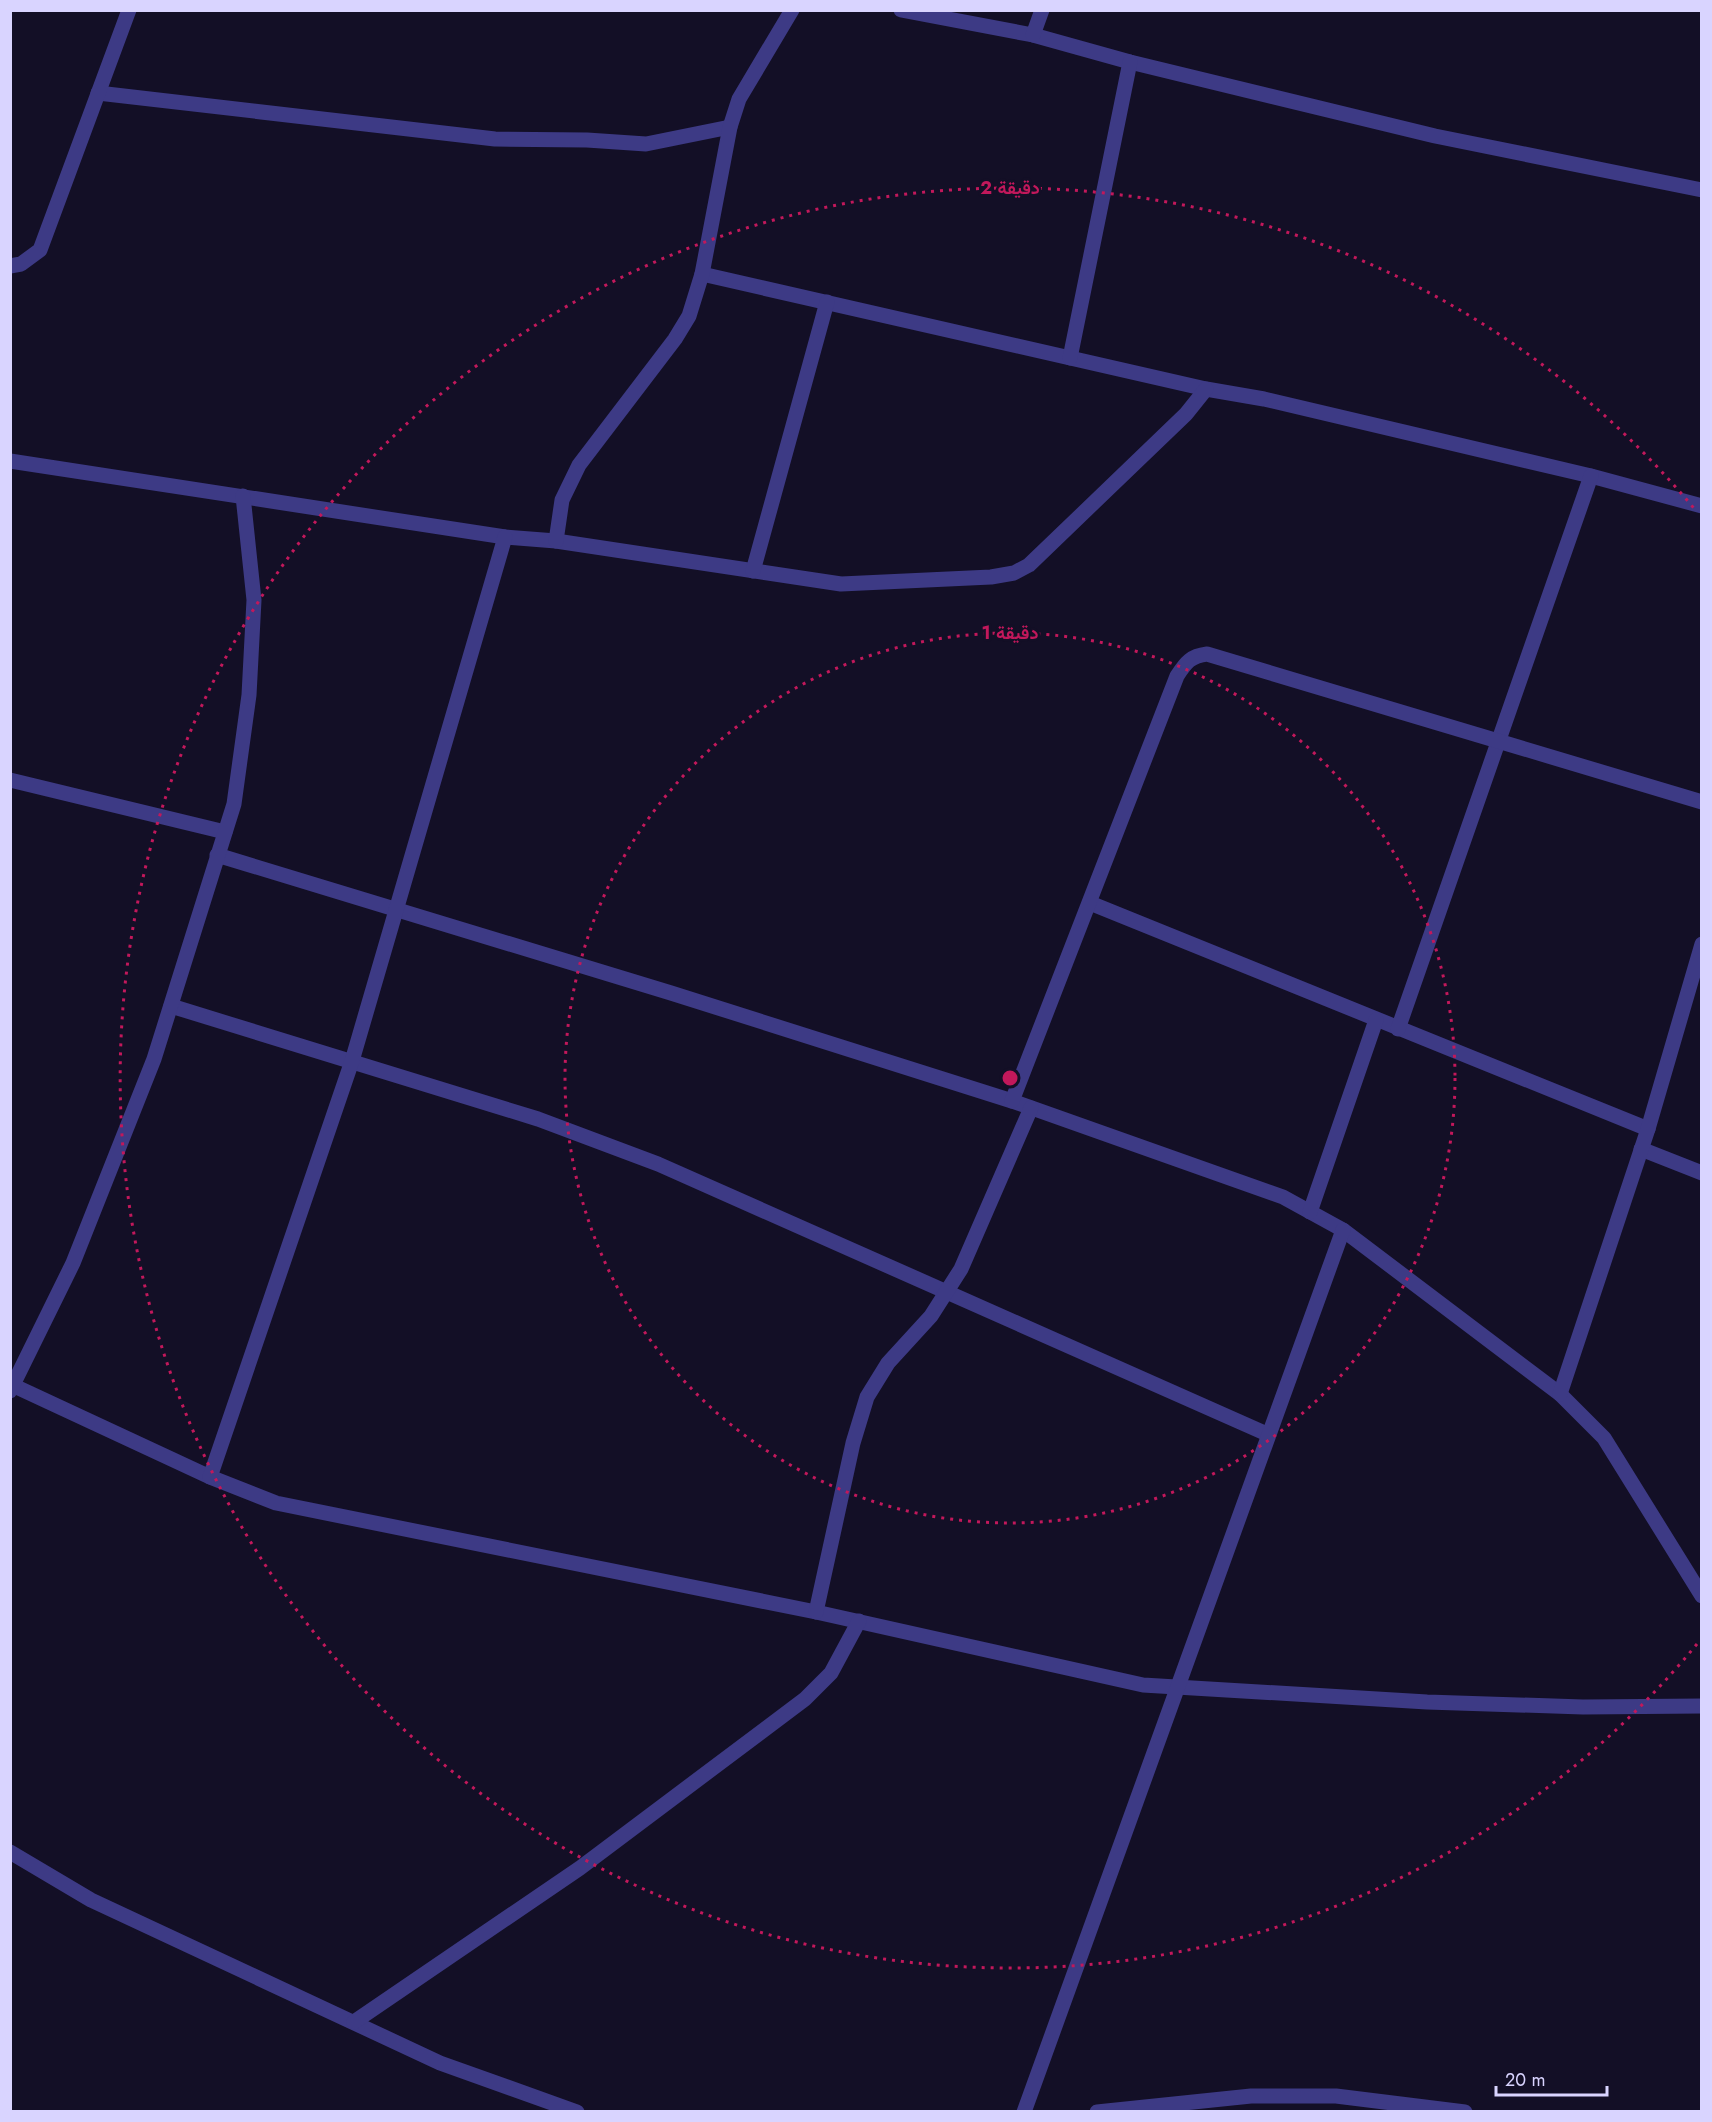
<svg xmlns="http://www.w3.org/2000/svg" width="1712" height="2122" font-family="Jost,Vazirmatn,sans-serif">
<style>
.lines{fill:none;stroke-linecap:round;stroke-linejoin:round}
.minor{stroke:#3d3a85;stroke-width:15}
.ring{fill:none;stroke:#c2185b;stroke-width:3;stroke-dasharray:3 6}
.centre{fill:#c2185b;stroke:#130f26;stroke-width:3}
.ring-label{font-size:18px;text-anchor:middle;font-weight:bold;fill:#c2185b;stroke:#130f26;stroke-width:5;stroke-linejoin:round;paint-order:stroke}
</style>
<rect width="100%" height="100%" fill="#130f26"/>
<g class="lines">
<g class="minor">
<polyline points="901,10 1033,35 1130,62 1435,136 1702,190"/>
<polyline points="1033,35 1042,10"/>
<polyline points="98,93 495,139 587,140 646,144 730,127"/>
<polyline points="10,266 21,264 40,250 129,10"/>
<polyline points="702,274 1206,389 1264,399 1591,476 1702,506"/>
<polyline points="1070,358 1130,62"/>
<polyline points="10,461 505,537 556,541 841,584 991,577 1014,573 1029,565 1186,414 1206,389"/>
<polyline points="556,541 562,500 579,465 675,339 689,316 702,274 730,127 739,99 792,10"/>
<polyline points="753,571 827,302"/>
<polyline points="10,780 225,832"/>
<polyline points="217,855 671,993 1012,1101 1283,1197 1343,1230 1560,1394 1604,1438 1702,1596"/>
<polyline points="1090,903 1648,1129"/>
<polyline points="171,1006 538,1119 658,1164 1267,1434"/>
<polyline points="1398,1029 1591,476"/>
<path d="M 1012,1101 L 1177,676 C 1186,662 1191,656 1207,654 L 1702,802"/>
<polyline points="1641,1149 1702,1173"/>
<polyline points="1310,1212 1376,1020"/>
<polyline points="10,1384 210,1477 276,1503 816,1612 1143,1685 1427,1702 1583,1707 1702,1706"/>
<polyline points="10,1391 73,1263 154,1059 234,804 249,695 254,600 243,496"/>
<polyline points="1560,1394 1648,1129 1702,944"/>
<polyline points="210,1477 352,1061 505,537"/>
<polyline points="816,1612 853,1443 867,1397 888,1363 931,1316 961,1269 1031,1108"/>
<polyline points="10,1852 91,1900 440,2063 577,2112"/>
<polyline points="354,2022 580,1868 805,1699 831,1673 859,1621"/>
<polyline points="1024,2112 1343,1230"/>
<polyline points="1097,2112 1251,2096 1336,2096 1465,2112"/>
</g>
</g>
<g class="ring">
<circle cx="1010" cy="1078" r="445"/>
<path d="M1697 1644A890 890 0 1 1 1697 512"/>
</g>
<circle cx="1010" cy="1078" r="9" class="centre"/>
<g class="ring-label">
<text x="1010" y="194">2 دقيقة</text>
<text x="1010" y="639">1 دقيقة</text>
</g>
<rect width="1712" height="2122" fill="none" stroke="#d9d4ff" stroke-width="24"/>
<path d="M1496 2086v9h111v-9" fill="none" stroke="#d9d4ff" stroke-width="3"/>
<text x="1505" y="2086" font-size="18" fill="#d9d4ff" stroke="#130f26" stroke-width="4.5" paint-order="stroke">20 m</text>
</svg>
